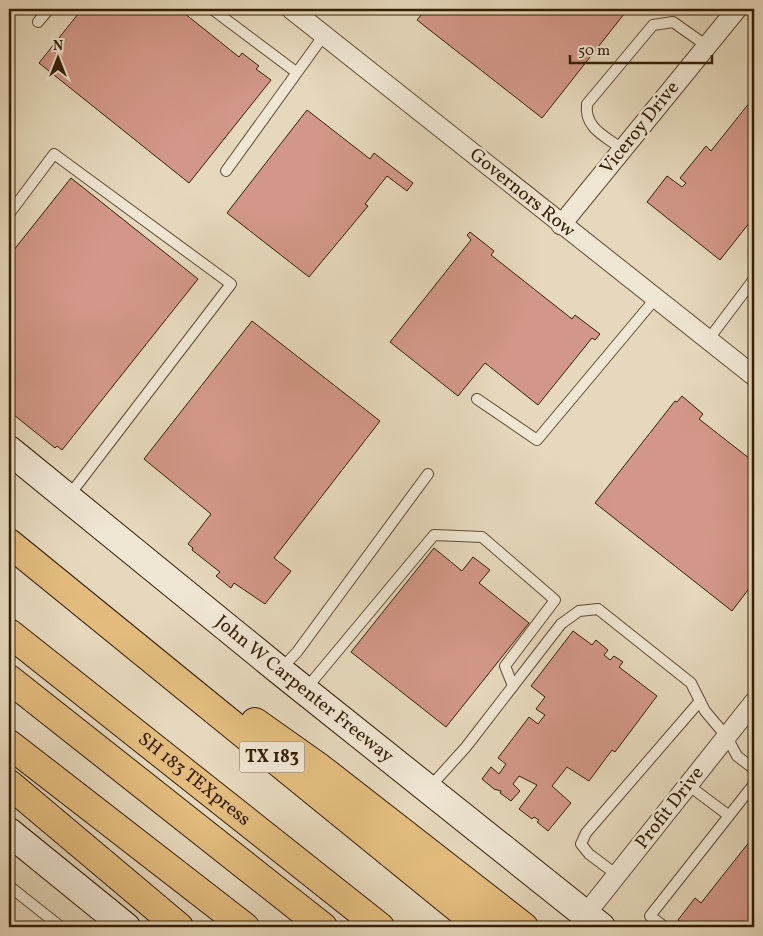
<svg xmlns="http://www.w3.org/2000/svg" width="763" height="936" font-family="Vollkorn,serif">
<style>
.building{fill:#d29788;stroke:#341e03}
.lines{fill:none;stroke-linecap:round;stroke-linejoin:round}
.lane-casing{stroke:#604c31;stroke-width:12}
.street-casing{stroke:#604c31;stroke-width:21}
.secondary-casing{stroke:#341e03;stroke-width:30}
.highway-casing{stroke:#341e03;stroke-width:30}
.lane{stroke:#efe6d3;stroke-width:10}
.street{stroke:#efe6d3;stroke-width:19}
.secondary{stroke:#efe6d3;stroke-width:28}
.highway{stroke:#e3bc7e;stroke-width:28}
.labels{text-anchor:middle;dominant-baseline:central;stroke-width:5;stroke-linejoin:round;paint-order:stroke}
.shield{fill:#efe6d3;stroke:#6c5a41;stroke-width:1}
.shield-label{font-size:18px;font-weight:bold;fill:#341e03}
.street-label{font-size:19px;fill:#341e03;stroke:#efe6d3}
</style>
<rect width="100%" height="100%" fill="#e6d8bc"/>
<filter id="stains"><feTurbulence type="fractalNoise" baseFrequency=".004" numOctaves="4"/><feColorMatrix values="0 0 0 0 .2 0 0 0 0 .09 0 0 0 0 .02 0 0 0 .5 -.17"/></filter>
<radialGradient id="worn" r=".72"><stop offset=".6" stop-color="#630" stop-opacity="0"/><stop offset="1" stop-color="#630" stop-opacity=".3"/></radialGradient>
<g class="building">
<polygon points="82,9 179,9 239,57 242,53 259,66 256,69 271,80 189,183 39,63"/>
<polygon points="426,9 628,9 542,118 417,20"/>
<polygon points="754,97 754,217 720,260 647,202 667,176 682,187 686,183 680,178 706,146 711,151"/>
<polygon points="307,110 370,159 374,153 413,183 407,191 387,176 365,204 368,206 309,277 227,213"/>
<polygon points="71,178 198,279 62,450 57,446 55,448 9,411 9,256"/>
<polygon points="470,232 494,251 491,255 572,319 575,315 600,334 595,340 592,338 538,405 485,363 458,396 390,342 471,240 467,235"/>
<polygon points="252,321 380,421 274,558 291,571 265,604 234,583 231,588 216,576 220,572 192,550 193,548 188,544 211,514 144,459"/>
<polygon points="682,396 703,414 699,419 754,462 754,582 732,611 595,503 675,401 677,402"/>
<polygon points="434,548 462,571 473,557 490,570 479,583 529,623 446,727 351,652"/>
<polygon points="573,631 592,645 596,640 608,650 604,655 610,660 614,656 623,662 619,667 657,696 615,752 612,750 589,781 567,767 552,786 571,803 548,831 537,822 539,820 534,817 532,819 519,809 537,785 519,776 513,784 520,791 511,801 500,793 501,791 494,789 482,779 491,767 499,774 506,764 498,758 529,717 538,724 545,715 536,709 545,697 531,686"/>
<polygon points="754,836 754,927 687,927 678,920 695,898 701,903"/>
</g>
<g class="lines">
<defs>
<g id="lane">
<polyline points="212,9 296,72"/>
<polyline points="38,22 49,9"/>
<path d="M 622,149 C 605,136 584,128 587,104 L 653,25 L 673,22 L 707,46"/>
<polyline points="226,171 324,35"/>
<polyline points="9,214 54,154 231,284 68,497"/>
<polyline points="708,340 754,279"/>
<polyline points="477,399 537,440 655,299"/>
<polyline points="280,670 297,652 428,474"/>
<polyline points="305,690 434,535 482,537 555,600 505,666 513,686"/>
<polyline points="688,785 728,815"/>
<polyline points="429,788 466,747 561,624 579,611 598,609 691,683 705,711 727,737 737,756 754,769"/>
<polyline points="617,875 589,854 581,844 586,833 700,701"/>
<polyline points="9,886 61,927"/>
<polyline points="665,927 650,916 754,784"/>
</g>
<g id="street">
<polyline points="291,9 754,376"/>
<polyline points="561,225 737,9"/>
<polyline points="585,915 754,702"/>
</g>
<g id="secondary">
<path id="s1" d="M 9,450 L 279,670 L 601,927"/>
<polyline points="9,832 126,927"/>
</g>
<g id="highway">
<polyline points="9,543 481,927"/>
<path id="s2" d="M 9,633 L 380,927"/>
<polyline points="9,679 323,927"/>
<polyline points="255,722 320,768 524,927"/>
<polyline points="9,744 245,927"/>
<polyline points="9,784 179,927"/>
</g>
</defs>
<use href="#lane" class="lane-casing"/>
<use href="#street" class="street-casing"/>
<use href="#secondary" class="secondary-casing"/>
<use href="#highway" class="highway-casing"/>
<use href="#lane" class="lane"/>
<use href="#street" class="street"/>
<use href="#secondary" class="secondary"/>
<use href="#highway" class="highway"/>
</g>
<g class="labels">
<rect class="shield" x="239.5" y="741.5" width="65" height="31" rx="4"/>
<g class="shield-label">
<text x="272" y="757">TX 183</text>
</g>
<g class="street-label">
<text transform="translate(640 128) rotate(-51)">Viceroy Drive</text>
<text transform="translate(522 193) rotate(39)">Governors Row</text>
<text stroke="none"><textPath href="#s1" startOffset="380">John W Carpenter Freeway</textPath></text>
<text stroke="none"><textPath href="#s2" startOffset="236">SH 183 TEXpress</textPath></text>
<text transform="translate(670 808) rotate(-52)">Profit Drive</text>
</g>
</g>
<rect width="763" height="936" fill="none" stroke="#e6d8bc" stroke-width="30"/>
<rect x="10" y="10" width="743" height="916" fill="none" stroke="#341e03" stroke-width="2.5"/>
<rect x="15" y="15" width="733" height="906" fill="none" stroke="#341e03"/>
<g transform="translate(58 58)" stroke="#efe6d3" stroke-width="4" paint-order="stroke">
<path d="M0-4L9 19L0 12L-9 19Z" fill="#341e03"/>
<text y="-8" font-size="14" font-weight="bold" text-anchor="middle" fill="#341e03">N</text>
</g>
<path d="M570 55v8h142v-8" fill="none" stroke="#341e03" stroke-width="2.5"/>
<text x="578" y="55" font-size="15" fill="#341e03" stroke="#efe6d3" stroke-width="4" paint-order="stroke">50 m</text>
<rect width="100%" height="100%" filter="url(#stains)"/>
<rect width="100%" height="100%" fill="url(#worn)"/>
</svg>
